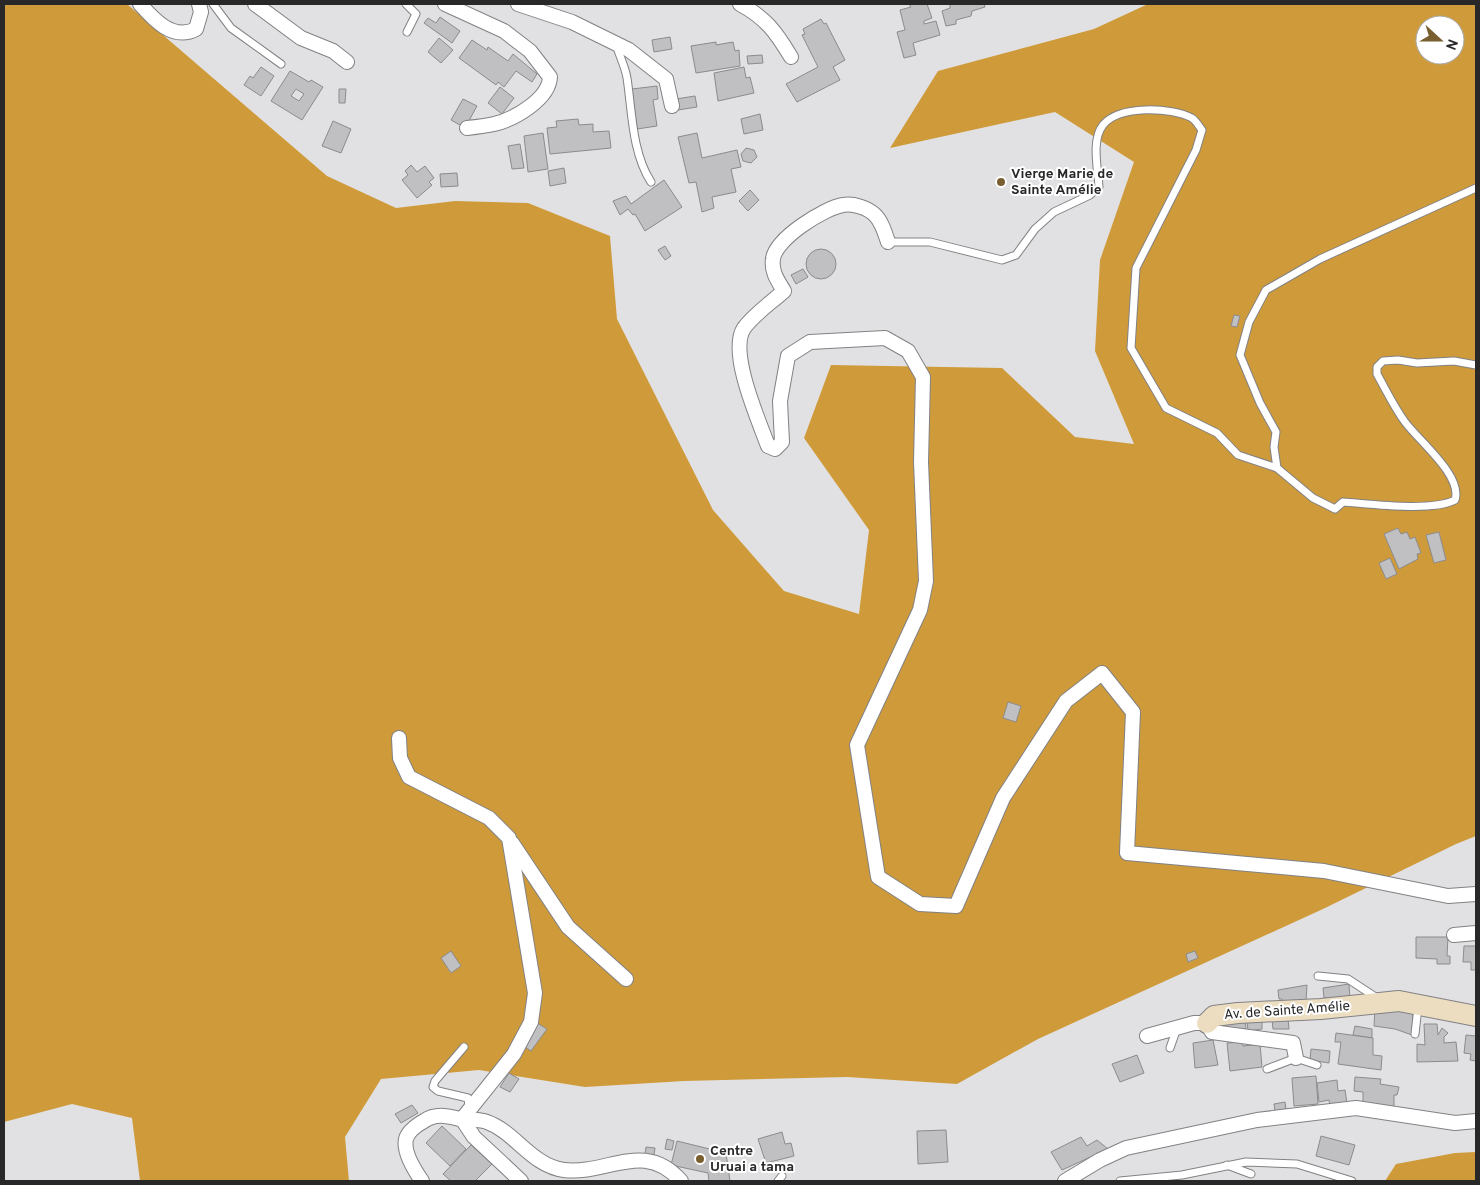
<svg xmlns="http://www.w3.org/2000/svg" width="1480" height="1185" font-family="Overpass,sans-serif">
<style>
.forest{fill:#cf9b3a;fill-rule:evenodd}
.building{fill:#c0c0c3;stroke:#8b8b8e;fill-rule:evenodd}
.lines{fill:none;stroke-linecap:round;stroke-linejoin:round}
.lane-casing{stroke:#828184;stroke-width:9}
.street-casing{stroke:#828184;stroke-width:16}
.secondary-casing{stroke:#828184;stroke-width:22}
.lane{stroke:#fff;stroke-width:7}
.street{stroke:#fff;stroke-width:14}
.secondary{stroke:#ecddc0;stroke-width:20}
.poi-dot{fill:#795e30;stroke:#fff;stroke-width:2}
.labels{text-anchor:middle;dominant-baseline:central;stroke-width:4;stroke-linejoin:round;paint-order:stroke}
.poi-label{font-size:14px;font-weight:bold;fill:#282829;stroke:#fff;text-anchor:start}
.street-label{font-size:14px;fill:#282829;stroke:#fff}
</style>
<rect width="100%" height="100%" fill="#e1e1e4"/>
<g class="forest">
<path d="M 4,4 L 127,4 L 327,176 L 396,208 L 455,201 L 528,203 L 610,236 L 617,319 L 713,510 L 784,591 L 859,614 L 869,530 L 804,438 L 831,365 L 1002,368 L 1075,437 L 1134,444 L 1095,351 L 1100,260 L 1134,162 L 1055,112 L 890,148 L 938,71 L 1094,29 L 1148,4 L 1476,4 L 1476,836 L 1456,844 L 1323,909 L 1038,1039 L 957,1084 L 847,1077 L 684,1081 L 585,1087 L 479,1070 L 381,1079 L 345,1137 L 349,1181 L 140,1181 L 132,1118 L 72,1104 L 4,1122 ZM 1425,25 L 1455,25 L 1455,55 L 1425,55 Z"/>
<polygon points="1476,1152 1476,1181 1385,1181 1396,1164 1455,1153"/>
</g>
<g class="building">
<polygon points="909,4 927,4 932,18 924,21 924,24 936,21 940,35 913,43 916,55 904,58 897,32 905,30 900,10 911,7"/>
<polygon points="950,4 984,4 985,7 972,11 971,16 956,20 956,24 946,26 942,11 950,8"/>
<polygon points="440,17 460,31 452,43 424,23 428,18 436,23"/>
<polygon points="821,19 824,24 826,23 845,60 833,67 840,80 797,102 786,84 818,67 802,35 805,34 803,29"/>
<polygon points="670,37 672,49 654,52 652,40"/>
<polygon points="439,38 453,50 441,63 428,52"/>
<polygon points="472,40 487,50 488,47 508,61 513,54 537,74 532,82 516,71 504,87 498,82 496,85 459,58"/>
<polygon points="716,42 716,45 733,42 735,51 739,50 740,66 696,73 691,46"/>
<polygon points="762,55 763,63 748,64 747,56"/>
<polygon points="261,67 274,76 261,96 244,85 250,76 253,78"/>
<polygon points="744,67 746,78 750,77 754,93 718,101 714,73"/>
<path d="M 290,71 L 309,82 L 311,80 L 323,87 L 302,120 L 271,101 ZM 296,89 L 304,94 L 299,101 L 291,96 Z"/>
<polygon points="657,86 658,99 653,100 657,126 637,129 632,89"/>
<polygon points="500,87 514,98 502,114 488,103"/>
<polygon points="339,89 346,89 345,103 339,103"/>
<polygon points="695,96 697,107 678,110 676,99"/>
<polygon points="463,99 477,106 465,128 451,120"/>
<polygon points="760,114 763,130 744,134 741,119"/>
<polygon points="578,119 579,125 593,124 593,132 609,131 611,148 550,154 547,128 557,127 556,121"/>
<polygon points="333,121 351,129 341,153 322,146"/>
<polygon points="543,133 548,169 528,172 524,136"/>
<polygon points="697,133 702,158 737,150 741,167 731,169 736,192 712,197 714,208 702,212 696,182 689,183 678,137"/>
<polygon points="520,144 524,168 512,169 508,146"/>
<polygon points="746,148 754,150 757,157 751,163 743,161 741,154"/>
<polygon points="411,165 417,172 425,166 434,178 429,182 432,185 417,198 402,180 408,175 405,171"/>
<polygon points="564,168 566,183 550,186 548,171"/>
<polygon points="457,173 458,186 441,187 440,174"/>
<polygon points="664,180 682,207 645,231 635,214 633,215 628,209 620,215 613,201 626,196 631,204"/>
<polygon points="750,190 759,200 748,211 739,201"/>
<polygon points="665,246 671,256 665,260 658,250"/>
<circle cx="821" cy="264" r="15"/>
<polygon points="803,269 808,277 796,284 791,275"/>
<polygon points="1234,315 1240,316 1237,327 1231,326"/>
<polygon points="1398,528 1401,534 1407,532 1410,539 1415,537 1421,553 1417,554 1418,559 1399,569 1384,534"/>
<polygon points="1439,532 1446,560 1434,563 1426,535"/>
<polygon points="1390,558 1397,574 1386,579 1379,563"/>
<polygon points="1008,702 1021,706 1016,722 1003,718"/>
<polygon points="1416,937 1448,937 1447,956 1450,956 1450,964 1437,964 1437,959 1416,958"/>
<polygon points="1464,946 1476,946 1476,970 1471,970 1471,962 1463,962"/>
<polygon points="451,951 461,966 451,973 441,958"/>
<polygon points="1195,951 1198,958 1188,962 1186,954"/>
<polygon points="1349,984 1350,1000 1329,1004 1328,998 1324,998 1323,988"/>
<polygon points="1307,985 1306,1002 1284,1006 1282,999 1279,999 1278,990"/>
<polygon points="1375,1008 1413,1011 1412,1035 1395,1029 1374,1026"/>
<polygon points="1245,1018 1246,1030 1221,1030 1220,1022"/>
<polygon points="1262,1018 1262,1029 1248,1031 1247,1020"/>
<polygon points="1288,1018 1289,1029 1273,1029 1272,1019"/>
<polygon points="537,1023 547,1029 531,1051 522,1045"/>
<polygon points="1424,1024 1437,1024 1438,1035 1442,1028 1448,1033 1444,1037 1444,1043 1456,1042 1458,1061 1417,1062 1417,1044 1425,1045"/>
<polygon points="1355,1026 1372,1029 1372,1038 1353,1035"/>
<polygon points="1336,1033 1373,1038 1373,1055 1382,1056 1381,1070 1338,1064 1341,1042 1335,1042"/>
<polygon points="1466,1035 1476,1036 1476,1061 1470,1060 1471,1054 1464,1053"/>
<polygon points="1213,1040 1218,1065 1195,1068 1193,1043"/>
<polygon points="1242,1042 1243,1046 1260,1044 1262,1067 1230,1071 1227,1043"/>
<polygon points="1311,1049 1330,1051 1329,1063 1310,1060"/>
<polygon points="1137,1055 1144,1073 1120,1082 1112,1064"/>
<polygon points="509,1073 519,1079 510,1092 500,1087"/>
<polygon points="1316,1076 1318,1104 1294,1106 1292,1078"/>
<polygon points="1355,1077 1381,1079 1380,1084 1399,1087 1397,1095 1394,1095 1394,1108 1363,1106 1363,1092 1354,1091"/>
<polygon points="1337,1080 1338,1091 1345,1090 1347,1103 1330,1106 1329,1100 1319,1102 1317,1083"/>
<polygon points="1285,1102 1286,1109 1275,1111 1274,1104"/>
<polygon points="412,1105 418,1113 401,1123 395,1114"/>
<polygon points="442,1126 466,1149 450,1166 426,1143"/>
<polygon points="946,1130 948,1162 918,1164 917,1131"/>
<polygon points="782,1132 785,1144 791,1143 794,1156 766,1163 758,1139"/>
<polygon points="1321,1136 1355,1145 1349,1165 1316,1156"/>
<polygon points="1081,1137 1087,1146 1097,1140 1108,1149 1062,1170 1051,1152"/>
<polygon points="667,1139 674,1141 672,1150 665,1149"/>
<polygon points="677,1141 726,1153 730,1181 709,1181 708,1173 671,1165"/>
<polygon points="471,1145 492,1164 475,1181 451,1181 443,1174"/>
<polygon points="646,1147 655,1148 654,1155 645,1154"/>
</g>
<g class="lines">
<defs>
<g id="lane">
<polyline points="213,4 231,28 281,64"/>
<polyline points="406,4 416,14 407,32"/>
<path d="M 616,44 C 619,55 625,66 627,78 C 632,111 632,153 651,182"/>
<path d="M 888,242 L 930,242 L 1002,260 L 1016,255 L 1035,229 L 1054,212 L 1090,195 L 1099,187 C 1098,169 1091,140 1103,125 C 1119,105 1171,107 1192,118 C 1196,121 1199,126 1202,130 L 1196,150 L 1136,268 L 1131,348 L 1166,408 L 1217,433 L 1238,455 L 1277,468 L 1274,447 L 1276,432 L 1260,403 L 1240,355 L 1249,322 L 1266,290 L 1320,259 L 1476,188"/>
<path d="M 1277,468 L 1313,498 L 1335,509 L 1343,502 C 1371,504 1431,512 1455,500 C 1463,476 1419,441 1405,422 C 1394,407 1386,390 1377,374 L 1377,367 L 1383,361 L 1398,360 L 1417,363 L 1454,361 L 1476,365"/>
<polyline points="1318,976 1348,979 1377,998"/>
<polyline points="1415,1034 1418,1007"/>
<polyline points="464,1047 435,1081 433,1087 438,1091 468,1098 469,1108"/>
<polyline points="1170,1048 1177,1028"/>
<polyline points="1267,1069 1296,1058 1317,1065"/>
<polyline points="1227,1165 1251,1174"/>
<polyline points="778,1181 782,1176"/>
<polyline points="1120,1181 1182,1175 1246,1162 1297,1164 1352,1181"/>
</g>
<g id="street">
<path d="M 140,4 C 154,20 173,41 196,29 L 201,12 L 199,4"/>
<polyline points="255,4 301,38 333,51 347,62"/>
<path d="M 445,4 L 504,31 L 530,51 L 550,77 C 549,99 515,119 494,124 C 485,126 476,127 467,128"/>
<polyline points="518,4 572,22 629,50 666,79 672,106"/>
<path d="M 740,4 C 766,18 776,32 791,57"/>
<path d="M 888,242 C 885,233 882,222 875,215 C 868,208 853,203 843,205 C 824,208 775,239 773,259 C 771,272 778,281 784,291 C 772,302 754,314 744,328 C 728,352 759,421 768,446 L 775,449 L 782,442 L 780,401 L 788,356 L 810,342 L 885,338 L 908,351 L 923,377 L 921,462 L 926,581 L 920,610 L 857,745 L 878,877 L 920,904 L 956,906 L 1003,798 L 1066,701 L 1102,673 L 1133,712 L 1127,853 L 1324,871 L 1448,896 L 1476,894"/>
<polyline points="399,738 400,758 409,777 489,818 509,838 535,993 531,1022 514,1054 462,1119 474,1137 521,1181"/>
<polyline points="512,843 568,927 626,979"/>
<polyline points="1454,935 1476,933"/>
<polyline points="1147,1036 1194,1023 1207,1023 1212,1032 1293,1043 1296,1058"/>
<path d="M 422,1181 C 415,1171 403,1152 406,1139 C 408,1131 417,1125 424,1121 C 436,1113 447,1116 460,1119 C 469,1120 479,1119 487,1122 C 515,1132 532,1166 564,1170 C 608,1175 644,1139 681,1181"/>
<polyline points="1065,1181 1100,1160 1126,1148 1257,1120 1356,1108 1455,1123 1476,1121"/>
</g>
<polyline id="secondary" points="1207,1023 1214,1016 1238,1013 1321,1009 1399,1001 1476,1016"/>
</defs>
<use href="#lane" class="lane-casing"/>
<use href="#street" class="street-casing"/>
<use href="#secondary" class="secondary-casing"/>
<use href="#lane" class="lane"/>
<use href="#street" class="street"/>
<use href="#secondary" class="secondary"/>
</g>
<g class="poi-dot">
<circle cx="1001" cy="182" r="5"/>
<circle cx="700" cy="1159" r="5"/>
</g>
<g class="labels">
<g class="poi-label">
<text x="1011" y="174">Vierge Marie de<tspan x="1011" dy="16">Sainte Amélie</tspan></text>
<text x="710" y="1151">Centre<tspan x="710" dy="16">Uruai a tama</tspan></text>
</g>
<g class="street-label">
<text transform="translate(1287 1011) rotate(-4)">Av. de Sainte Amélie</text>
</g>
</g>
<rect width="1480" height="1185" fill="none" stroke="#282829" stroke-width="10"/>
<g transform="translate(1440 40) rotate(111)"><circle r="24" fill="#ffffff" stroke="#a9a9a9"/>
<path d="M0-4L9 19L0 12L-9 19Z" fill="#795e30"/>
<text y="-8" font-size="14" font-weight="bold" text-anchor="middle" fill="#282829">N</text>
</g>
</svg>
